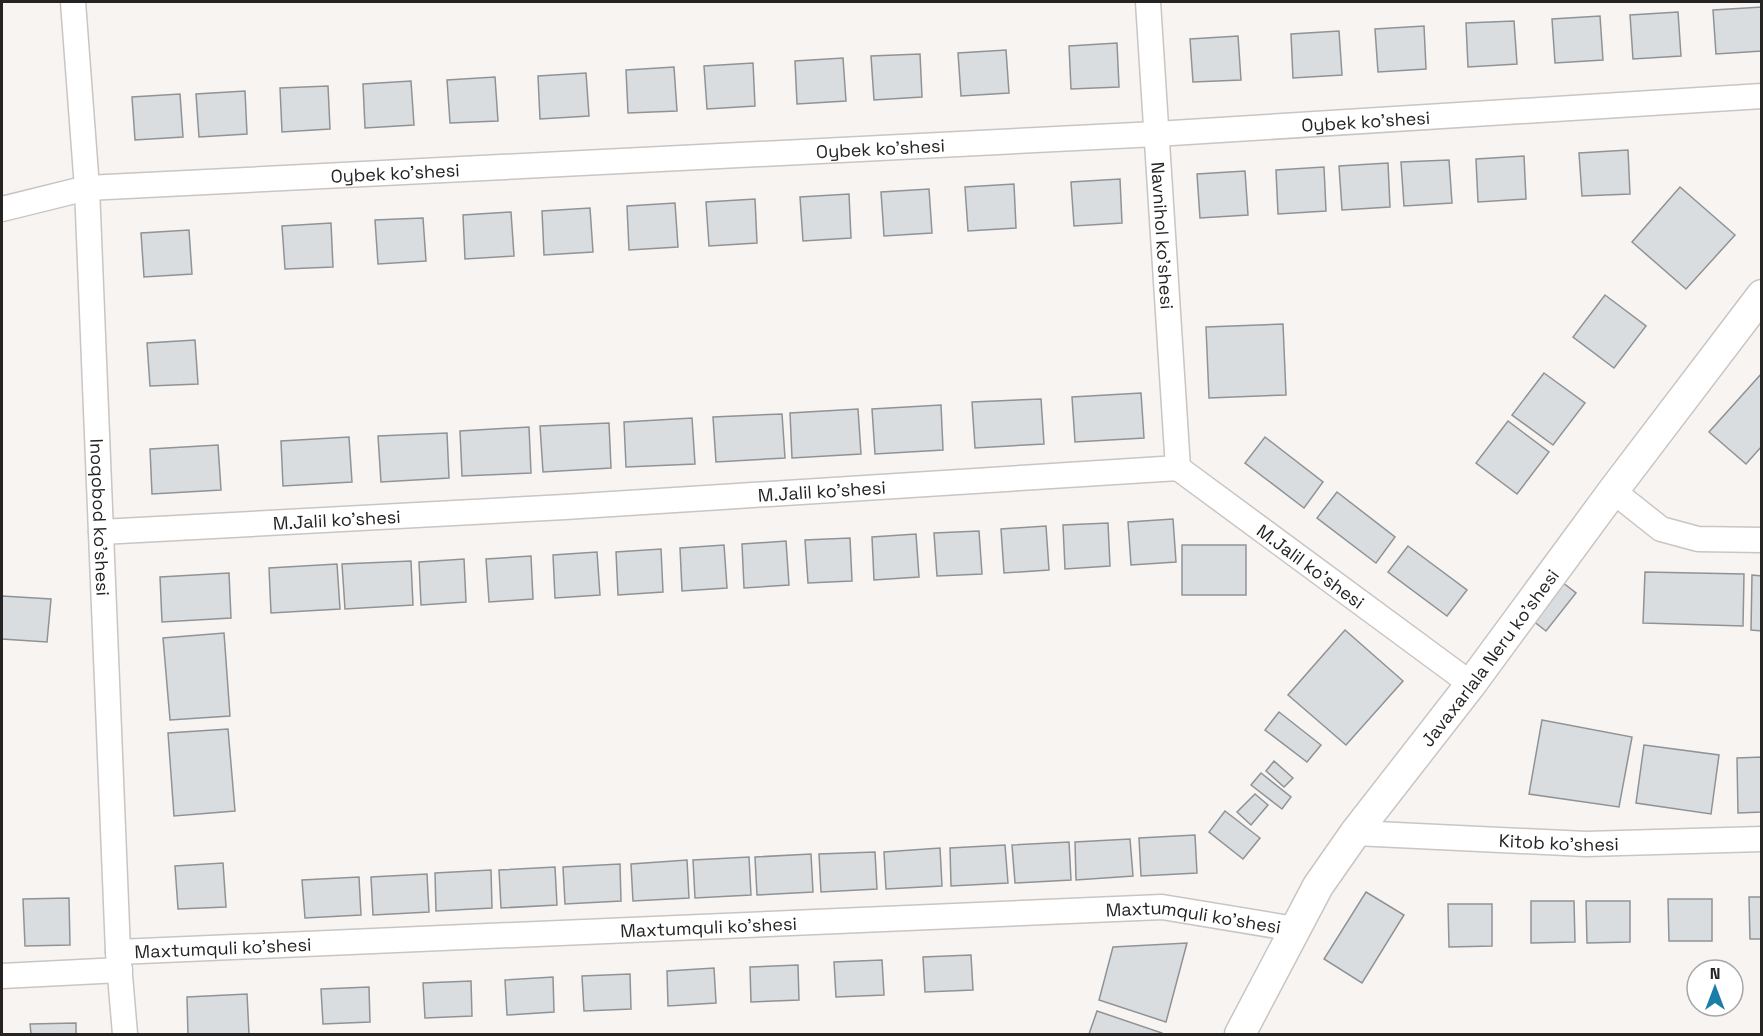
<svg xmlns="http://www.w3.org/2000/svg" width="1763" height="1036" font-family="'Space Grotesk',sans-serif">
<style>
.building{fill:#d9dde0;stroke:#909396;stroke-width:1.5}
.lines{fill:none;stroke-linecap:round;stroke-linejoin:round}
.minor-casing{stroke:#c9c5c3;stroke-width:27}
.tertiary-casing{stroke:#c9c5c3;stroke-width:33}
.minor{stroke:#fff;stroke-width:24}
.tertiary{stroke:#fff;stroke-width:30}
.labels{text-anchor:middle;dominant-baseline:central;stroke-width:4.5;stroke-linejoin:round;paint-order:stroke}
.street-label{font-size:18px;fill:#252423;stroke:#fff}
</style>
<rect width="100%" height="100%" fill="#f8f4f2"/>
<g class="building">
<polygon points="1762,7 1762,51 1716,54 1713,10"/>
<polygon points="1678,12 1681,56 1633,59 1630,15"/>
<polygon points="1600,16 1603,60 1555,63 1552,19"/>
<polygon points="1514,21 1517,64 1468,67 1466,23"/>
<polygon points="1424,26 1426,69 1378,72 1375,29"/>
<polygon points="1339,31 1342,75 1293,78 1291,34"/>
<polygon points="1238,36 1241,80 1193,82 1190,39"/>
<polygon points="1117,43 1119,87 1071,89 1069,46"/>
<polygon points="1006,50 1009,93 961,96 958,53"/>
<polygon points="920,54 922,97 874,100 871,56"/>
<polygon points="843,58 846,101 797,104 795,61"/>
<polygon points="753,63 755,106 707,109 704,66"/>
<polygon points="674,67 677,111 628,113 626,70"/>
<polygon points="586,73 589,116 540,119 538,76"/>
<polygon points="495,77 498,121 450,123 447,80"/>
<polygon points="411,81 414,125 365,128 363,84"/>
<polygon points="328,86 330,129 282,132 280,88"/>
<polygon points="245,91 247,134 199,137 196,94"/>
<polygon points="180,94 183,137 135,140 132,97"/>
<polygon points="1628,150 1630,194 1582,196 1579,153"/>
<polygon points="1524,156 1526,199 1478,202 1476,159"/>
<polygon points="1449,160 1452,203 1404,206 1401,162"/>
<polygon points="1388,163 1390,207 1342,210 1339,166"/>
<polygon points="1324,167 1326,211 1278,214 1276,170"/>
<polygon points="1245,171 1248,215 1200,218 1197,174"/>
<polygon points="1120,179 1122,223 1074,226 1071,182"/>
<polygon points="1014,184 1016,228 968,231 965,187"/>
<polygon points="1680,187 1735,235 1686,289 1632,242"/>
<polygon points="929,189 932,233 884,236 881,192"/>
<polygon points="849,194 851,238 803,241 800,197"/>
<polygon points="755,199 757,243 709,246 706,202"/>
<polygon points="675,203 678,247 629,250 627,206"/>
<polygon points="590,208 593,252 544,255 542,211"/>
<polygon points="511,212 514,256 465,259 463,215"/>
<polygon points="423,218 426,261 378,264 375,220"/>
<polygon points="331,223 333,267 285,269 282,226"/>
<polygon points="189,230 192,274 144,277 141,233"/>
<polygon points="1605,295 1646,326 1614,368 1573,337"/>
<polygon points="1283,324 1286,395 1209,398 1206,327"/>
<polygon points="195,340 198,384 150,386 147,343"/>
<polygon points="1544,373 1585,403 1553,445 1512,415"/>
<polygon points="1762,373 1762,446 1746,464 1709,432"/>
<polygon points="1141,393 1144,438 1075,442 1072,397"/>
<polygon points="1041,399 1044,444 975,448 972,402"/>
<polygon points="941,405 943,450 875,454 872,409"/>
<polygon points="858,409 861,454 792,458 790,413"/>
<polygon points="782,414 785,458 716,462 713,417"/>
<polygon points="692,418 695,464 626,467 624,422"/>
<polygon points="1508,421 1549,452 1517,494 1476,463"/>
<polygon points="609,423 611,468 543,472 540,426"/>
<polygon points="529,427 531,473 462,476 460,431"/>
<polygon points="447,433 449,478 381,482 378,436"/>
<polygon points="349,437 352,482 283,486 281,441"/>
<polygon points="1265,437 1323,482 1304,508 1245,463"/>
<polygon points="218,445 221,490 152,494 150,449"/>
<polygon points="1337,492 1395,537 1376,563 1317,518"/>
<polygon points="1173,519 1176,562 1131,565 1128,522"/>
<polygon points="1108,523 1110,566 1065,569 1063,525"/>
<polygon points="1046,526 1049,570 1004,573 1001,529"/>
<polygon points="979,531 982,574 937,576 934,533"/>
<polygon points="916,534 919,577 874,580 872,537"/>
<polygon points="850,538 852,581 808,583 805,540"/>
<polygon points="786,541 789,585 744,588 742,544"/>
<polygon points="724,545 727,588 682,591 680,548"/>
<rect x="1182" y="545" width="64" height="50"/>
<polygon points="1408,546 1467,590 1447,616 1388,572"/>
<polygon points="661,549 663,592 618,595 616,552"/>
<polygon points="597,552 600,595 555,598 553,555"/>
<polygon points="531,556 533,599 489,602 486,559"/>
<polygon points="464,559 466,602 421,605 419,562"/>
<polygon points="411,561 413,605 345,609 342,564"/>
<polygon points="337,564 340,609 271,613 269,568"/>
<polygon points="1645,572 1744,574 1743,626 1643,623"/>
<polygon points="229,573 231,618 162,622 160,577"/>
<polygon points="1752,575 1762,576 1762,631 1751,630"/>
<polygon points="1562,582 1576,593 1546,631 1532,620"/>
<polygon points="2,596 51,599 47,642 2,639"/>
<polygon points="1345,630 1403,681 1346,745 1288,695"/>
<polygon points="224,633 230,716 170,720 163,638"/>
<polygon points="1279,712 1321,745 1307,762 1265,730"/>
<polygon points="1542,720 1632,737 1619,807 1529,794"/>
<polygon points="228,729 235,811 174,816 168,733"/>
<polygon points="1644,745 1719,755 1711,814 1636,803"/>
<polygon points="1762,757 1762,812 1738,813 1737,758"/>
<polygon points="1274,761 1293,778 1284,787 1266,771"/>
<polygon points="1261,773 1291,797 1282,809 1251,785"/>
<polygon points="1255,794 1268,805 1251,825 1237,812"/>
<polygon points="1225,811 1260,838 1243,859 1209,832"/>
<polygon points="1195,835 1197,873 1141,876 1139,838"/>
<polygon points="1130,839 1133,876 1076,880 1075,842"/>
<polygon points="1069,842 1071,880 1015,883 1012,845"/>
<polygon points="1005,845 1008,883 951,886 950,848"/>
<polygon points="940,848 942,886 886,889 884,852"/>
<polygon points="875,852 877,889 821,892 819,854"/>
<polygon points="811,854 813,892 757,895 755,857"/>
<polygon points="749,857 751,895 695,898 693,860"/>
<polygon points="687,860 689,898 633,901 631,864"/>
<polygon points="223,863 226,907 178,909 175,866"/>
<polygon points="620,864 621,901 565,904 563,867"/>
<polygon points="555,867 557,905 501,908 499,870"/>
<polygon points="491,870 492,908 436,911 435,873"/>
<polygon points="427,874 429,912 373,915 371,877"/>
<polygon points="359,877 361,915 305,918 302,880"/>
<polygon points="1366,892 1404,915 1362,983 1324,959"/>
<polygon points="1749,897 1762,897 1762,939 1750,939"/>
<polygon points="69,898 70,945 25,946 23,899"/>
<polygon points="1668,899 1712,899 1712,941 1669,941"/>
<polygon points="1531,901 1574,901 1575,942 1531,943"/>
<polygon points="1586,901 1630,901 1630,942 1587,943"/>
<polygon points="1448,904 1492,904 1492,946 1449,947"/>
<polygon points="1187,943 1166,1022 1099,1000 1113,947"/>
<polygon points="971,955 973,990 925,992 923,957"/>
<polygon points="882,960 884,995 836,997 834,962"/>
<polygon points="798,965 799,1000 751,1002 750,967"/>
<polygon points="714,968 716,1003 668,1006 667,971"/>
<polygon points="630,974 631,1009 584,1011 582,976"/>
<polygon points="553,977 554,1012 507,1015 505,980"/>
<polygon points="471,981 472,1016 425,1018 423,983"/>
<polygon points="369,987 370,1022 323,1024 321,989"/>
<polygon points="247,994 249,1034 188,1034 187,997"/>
<polygon points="1097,1011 1162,1033 1162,1034 1089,1034"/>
<polygon points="76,1023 76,1034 31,1034 30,1024"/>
</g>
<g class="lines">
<defs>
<g id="minor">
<path id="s1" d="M 73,2 L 87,188 L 118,952 L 125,1034"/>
<path id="s2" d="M 1148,2 L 1178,468"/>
<path id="s3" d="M 2,209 L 87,188 L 1156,134 L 1762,96"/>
<polyline points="1613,491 1661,529 1698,539 1762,540"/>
<path id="s4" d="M 101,532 L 565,507 L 1178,468 L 1471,684"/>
<path id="s5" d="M 1355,833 L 1586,844 L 1762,839"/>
<path id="s6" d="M 118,952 L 1162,907 L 1295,929"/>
<polyline points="2,976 120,970"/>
</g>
<g id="tertiary">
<path id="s7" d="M 1240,1034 L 1318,886 L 1355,833 L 1471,684 L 1613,491 L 1762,295"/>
</g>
</defs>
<use href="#minor" class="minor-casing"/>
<use href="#tertiary" class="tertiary-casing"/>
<use href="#minor" class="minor"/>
<use href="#tertiary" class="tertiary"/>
</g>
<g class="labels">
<g class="street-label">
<text stroke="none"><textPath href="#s3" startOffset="1368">Oybek ko'shesi</textPath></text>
<text stroke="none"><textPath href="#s3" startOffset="882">Oybek ko'shesi</textPath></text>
<text stroke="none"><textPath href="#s3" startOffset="396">Oybek ko'shesi</textPath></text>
<text stroke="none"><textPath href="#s2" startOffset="234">Navnihol ko'shesi</textPath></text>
<text stroke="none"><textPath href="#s4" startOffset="722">M.Jalil ko'shesi</textPath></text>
<text stroke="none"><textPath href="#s1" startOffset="516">Inoqobod ko'shesi</textPath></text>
<text stroke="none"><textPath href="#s4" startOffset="236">M.Jalil ko'shesi</textPath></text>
<text stroke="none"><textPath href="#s4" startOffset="1244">M.Jalil ko'shesi</textPath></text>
<text stroke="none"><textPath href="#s7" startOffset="453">Javaxarlala Neru ko'shesi</textPath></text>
<text stroke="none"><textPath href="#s5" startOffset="204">Kitob ko'shesi</textPath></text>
<text stroke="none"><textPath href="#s6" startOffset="1077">Maxtumquli ko'shesi</textPath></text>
<text stroke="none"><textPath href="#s6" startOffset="591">Maxtumquli ko'shesi</textPath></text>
<text stroke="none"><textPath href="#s6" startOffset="105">Maxtumquli ko'shesi</textPath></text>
</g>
</g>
<rect width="1763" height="1036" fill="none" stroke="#252423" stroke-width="6"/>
<g transform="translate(1715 988)"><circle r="28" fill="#ffffff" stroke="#a8a7a7" stroke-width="1.5"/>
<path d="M0-4.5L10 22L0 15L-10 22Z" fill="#1b7ea9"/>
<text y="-9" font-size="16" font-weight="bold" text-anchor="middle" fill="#252423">N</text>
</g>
</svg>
